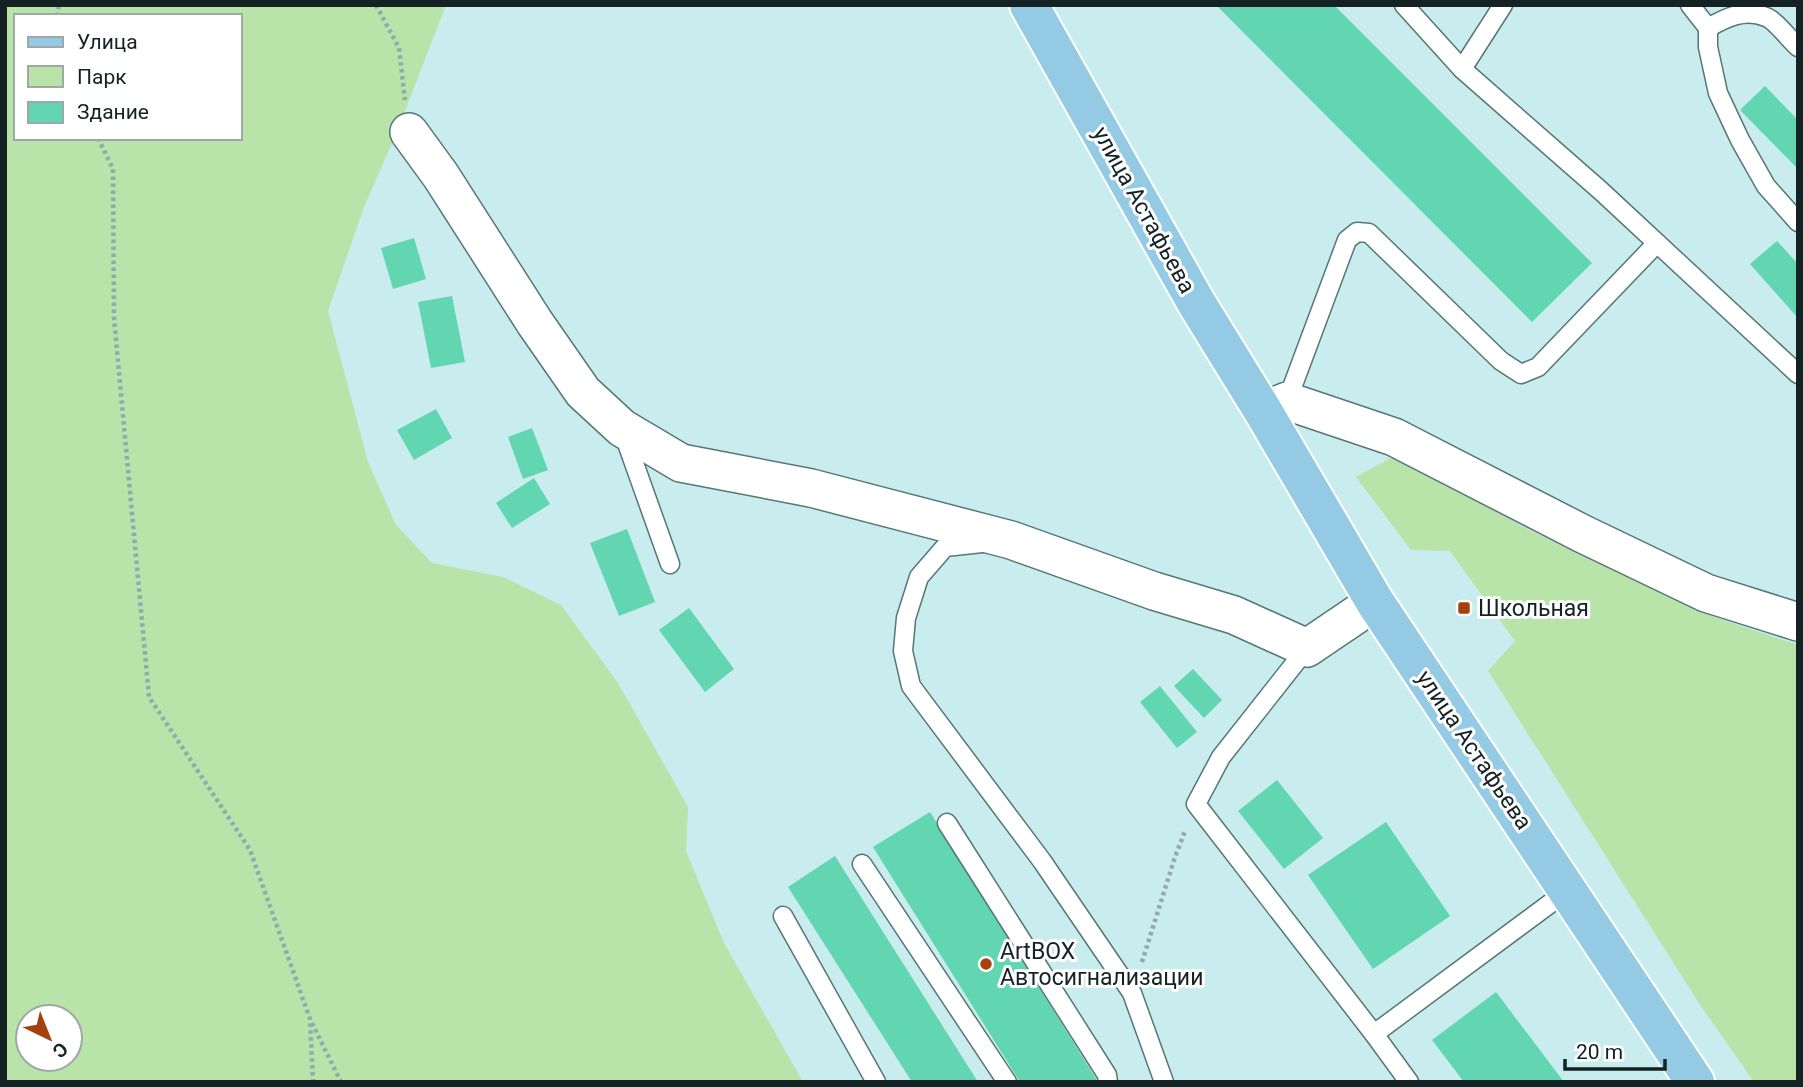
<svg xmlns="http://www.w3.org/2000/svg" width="1803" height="1087" font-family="Roboto,sans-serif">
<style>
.green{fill:#b8e3a9;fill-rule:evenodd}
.building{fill:#62d6b0}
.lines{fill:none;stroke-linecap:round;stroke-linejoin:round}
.lane-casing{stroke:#567678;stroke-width:21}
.street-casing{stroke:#567678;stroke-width:40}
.primary-casing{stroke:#fff;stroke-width:42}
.path{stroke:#8facad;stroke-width:4.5;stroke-dasharray:3.5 3.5;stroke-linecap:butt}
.lane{stroke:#fff;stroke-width:18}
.street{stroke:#fff;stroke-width:37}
.primary{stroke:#95cae5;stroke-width:38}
.poi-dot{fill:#a5410e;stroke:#fff;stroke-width:2.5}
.labels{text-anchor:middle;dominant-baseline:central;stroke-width:6;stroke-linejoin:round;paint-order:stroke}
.street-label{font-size:23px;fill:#142223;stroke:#fff}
.poi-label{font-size:23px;fill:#142223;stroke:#fff;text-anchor:start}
</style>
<rect width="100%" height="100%" fill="#c9ecee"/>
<g class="green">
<path d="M 5,5 L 446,5 L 396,134 L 364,207 L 328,311 L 368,462 L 396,525 L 432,563 L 503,577 L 561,605 L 618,683 L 688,807 L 686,851 L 724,943 L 803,1082 L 5,1082 ZM 16,16 L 240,16 L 240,138 L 16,138 ZM 28,1017 L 70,1017 L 70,1059 L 28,1059 Z"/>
<polygon points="1394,456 1531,531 1720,619 1798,645 1798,1082 1754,1082 1699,1003 1488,671 1515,641 1450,551 1411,550 1356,477"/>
</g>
<g class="building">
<polygon points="1216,5 1334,5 1592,263 1532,322"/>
<polygon points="1765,86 1798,120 1798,169 1740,110"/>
<polygon points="414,238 426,279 393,289 381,248"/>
<polygon points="1777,241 1798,264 1798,318 1750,264"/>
<polygon points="452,296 465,362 431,368 418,302"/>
<polygon points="436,409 452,438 414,460 397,430"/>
<polygon points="532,428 548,470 523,479 508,437"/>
<polygon points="534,478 550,504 512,528 496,503"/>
<polygon points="627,529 655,602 619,616 590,543"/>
<polygon points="689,608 734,669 705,692 659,630"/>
<polygon points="1193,669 1222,700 1204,718 1174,686"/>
<polygon points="1160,686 1197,732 1177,748 1140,702"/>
<polygon points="1277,780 1323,838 1284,869 1238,811"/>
<polygon points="930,812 1098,1082 1020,1082 873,847"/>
<polygon points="1386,822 1450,916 1373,969 1308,875"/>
<polygon points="835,856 978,1082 912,1082 788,887"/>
<polygon points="1496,992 1564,1082 1464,1082 1432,1040"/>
</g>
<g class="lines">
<defs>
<g id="lane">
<polyline points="1404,5 1462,69 1601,191 1798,374"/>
<polyline points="1690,5 1708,28 1708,47 1718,93 1740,140 1766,186 1798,222"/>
<path d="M 1708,28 C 1725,18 1745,8 1766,17 C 1775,20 1790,40 1798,47"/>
<polyline points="1462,69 1503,5"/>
<polyline points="1287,401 1347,240 1357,232 1369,233 1501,361 1521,374 1538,367 1657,243"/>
<polyline points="624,435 670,564"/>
<polyline points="982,543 945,547 919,577 906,618 903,651 911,686 1042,861 1132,993 1164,1082"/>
<polyline points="1307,648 1221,757 1196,804 1374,1034 1409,1082"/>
<polyline points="947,823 1107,1075 1108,1082"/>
<polyline points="862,864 1007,1082"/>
<polyline points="783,916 876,1082"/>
<polyline points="1374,1034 1567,891"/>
</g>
<g id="street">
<polyline points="409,132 441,176 535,323 583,392 622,428 681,463 811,488 1011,540 1154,591 1234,615 1307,648 1375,602"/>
<polyline points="1263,411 1287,401 1394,437 1583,534 1706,593 1798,622"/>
</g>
<polyline id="primary" points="1029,5 1197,304 1263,411 1375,602 1695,1082"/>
</defs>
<use href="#lane" class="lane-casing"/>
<use href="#street" class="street-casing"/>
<use href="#primary" class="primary-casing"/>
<g class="path">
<polyline points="376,5 399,48 405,100"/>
<polyline points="57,16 59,5"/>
<polyline points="98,138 113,169 114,318 149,697 250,850 310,1019 313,1082"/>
<polyline points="1142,962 1175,857 1185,831"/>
<polyline points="312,1023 341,1082"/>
</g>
<use href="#lane" class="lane"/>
<use href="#street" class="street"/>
<use href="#primary" class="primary"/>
</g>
<g class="poi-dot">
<rect x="1457" y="601" width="14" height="14" rx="3.5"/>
<circle cx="986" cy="964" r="7"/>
</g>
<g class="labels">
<g class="street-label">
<text transform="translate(1144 210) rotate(61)">улица Астафьева</text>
<text transform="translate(1474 750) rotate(56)">улица Астафьева</text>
</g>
<g class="poi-label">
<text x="1478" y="608">Школьная</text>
<text x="1000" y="951">ArtBOX<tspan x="1000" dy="26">Автосигнализации</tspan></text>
</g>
</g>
<rect width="1803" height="1087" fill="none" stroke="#142223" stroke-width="14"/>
<rect x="14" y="14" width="228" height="126" fill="#ffffff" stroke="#a1a7a7" stroke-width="2"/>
<rect x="28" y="37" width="35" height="10" fill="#95cae5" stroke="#a1a7a7" stroke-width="2"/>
<text x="77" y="49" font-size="21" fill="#142223">Улица</text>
<rect x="28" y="66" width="35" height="21" fill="#b8e3a9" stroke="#a1a7a7" stroke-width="2"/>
<text x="77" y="84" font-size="21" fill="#142223">Парк</text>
<rect x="28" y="102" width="35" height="21" fill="#62d6b0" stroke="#a1a7a7" stroke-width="2"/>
<text x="77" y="119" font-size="21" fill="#142223">Здание</text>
<g transform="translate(49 1038) rotate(137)"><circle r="33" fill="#ffffff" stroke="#a1a7a7" stroke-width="2"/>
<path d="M0-5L12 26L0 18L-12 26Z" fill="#a5410e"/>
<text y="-10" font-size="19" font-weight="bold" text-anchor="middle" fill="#142223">С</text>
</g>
<path d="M1565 1059v10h100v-10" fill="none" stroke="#142223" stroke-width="3.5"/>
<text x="1576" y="1059" font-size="21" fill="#142223" stroke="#ffffff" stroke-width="5" paint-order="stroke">20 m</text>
</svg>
